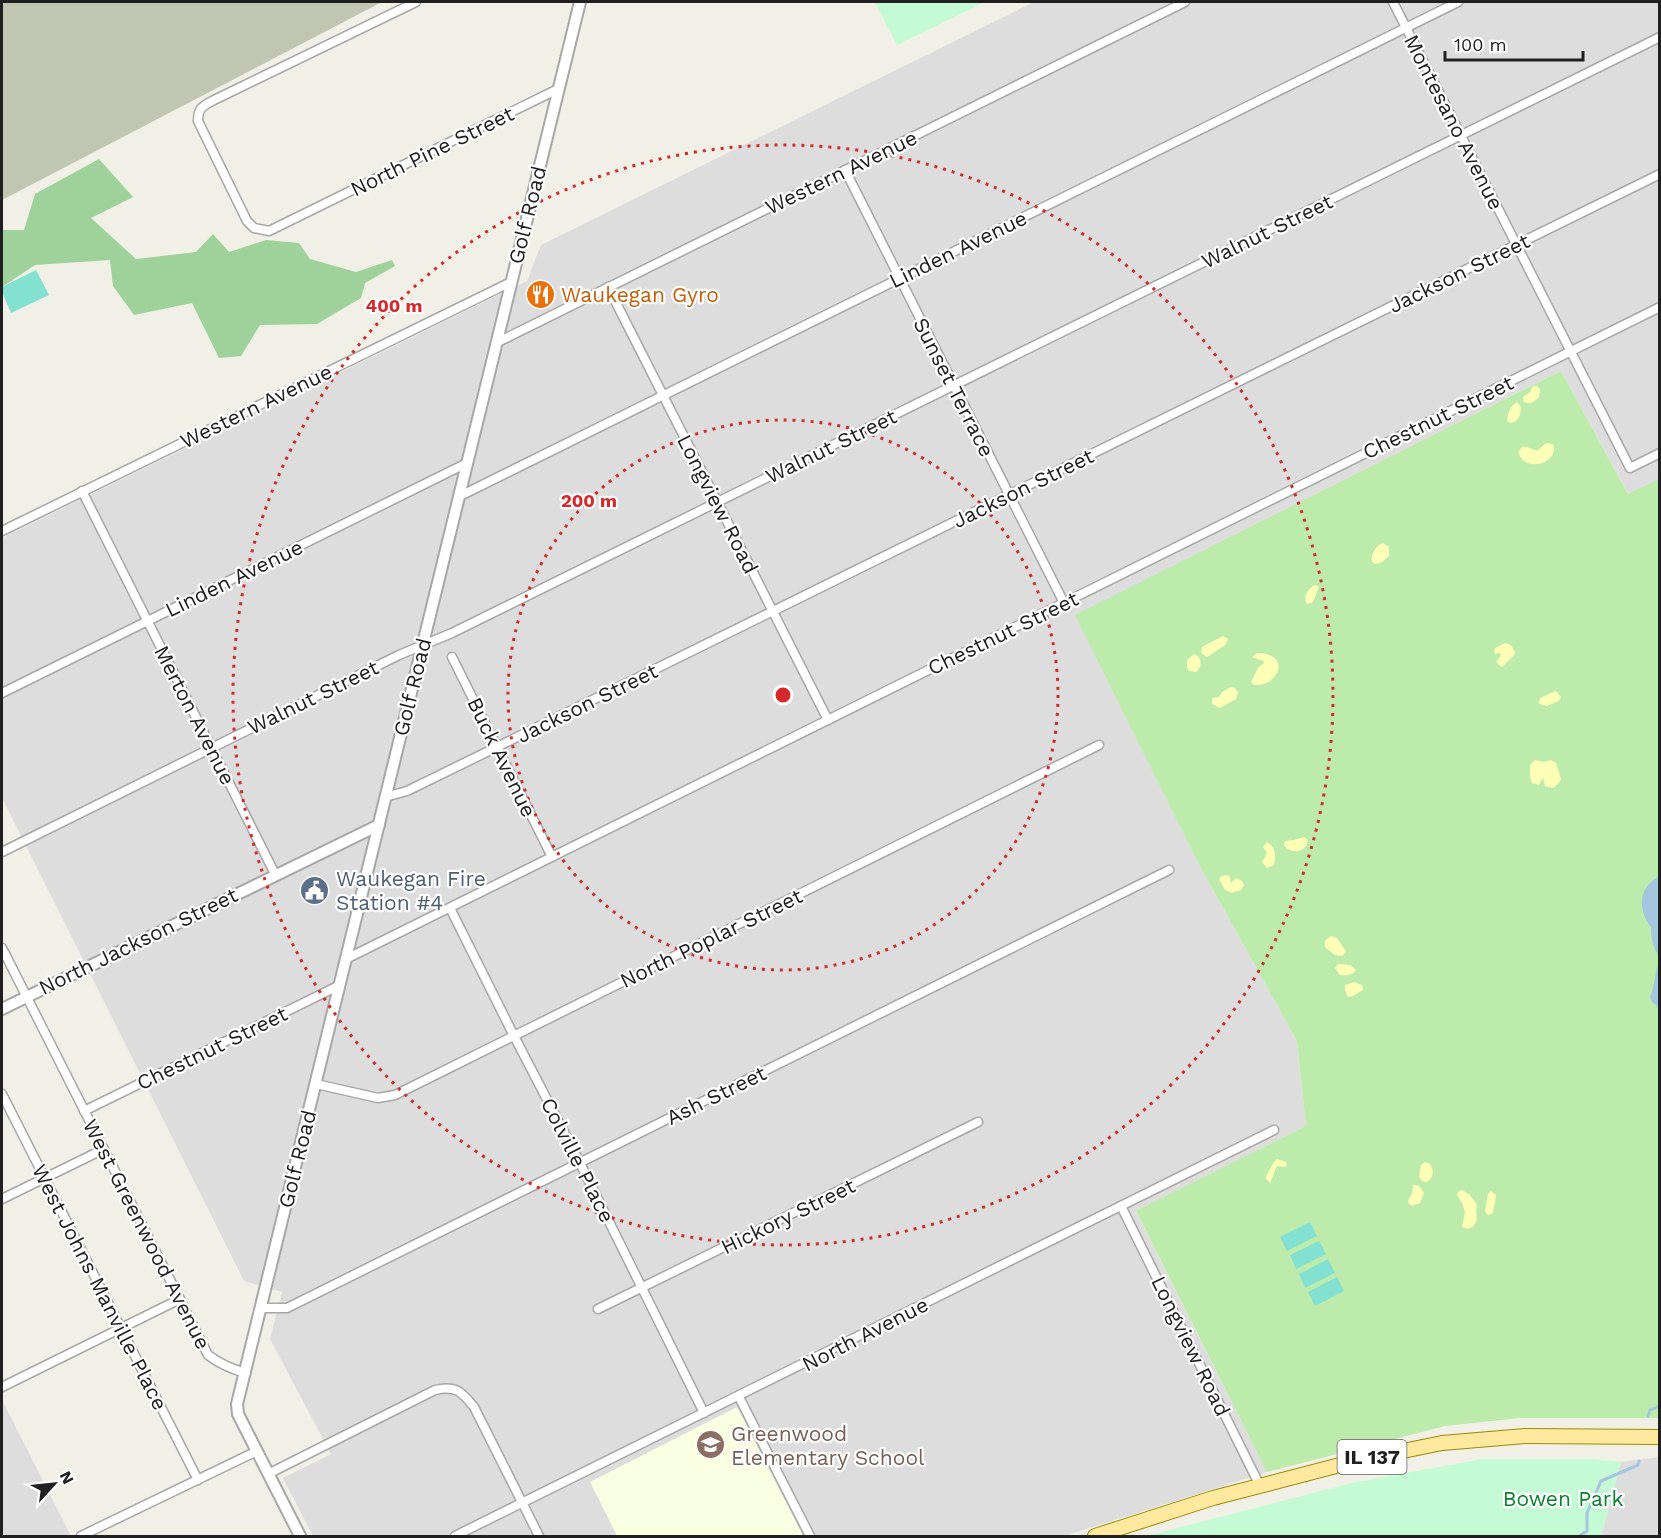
<svg xmlns="http://www.w3.org/2000/svg" width="1661" height="1538" font-family="'Work Sans',sans-serif">
<style>
.residential{fill:#dedddd}
.education{fill:#f9ffe1}
.construction{fill:#c1c6b2}
.grass{fill:#bdebac}
.forest{fill:#9fd19b}
.sand{fill:#feffb6}
.park{fill:#c4fbd4}
.pitch{fill:#83e1d1}
.water{fill:#a6c6df}
.lines{fill:none;stroke-linecap:round;stroke-linejoin:round}
.stream{stroke:#a6c6df;stroke-width:3}
.minor-casing{stroke:#a7a7a7;stroke-width:11}
.tertiary-casing{stroke:#a7a7a7;stroke-width:14}
.primary-casing{stroke:#9c8a00;stroke-width:16}
.minor{stroke:#fff;stroke-width:8}
.tertiary{stroke:#fff;stroke-width:10}
.primary{stroke:#fee99f;stroke-width:14}
.ring{fill:none;stroke:#d62828;stroke-width:3;stroke-dasharray:3 6}
.labels{text-anchor:middle;dominant-baseline:central;stroke-width:4.5;stroke-linejoin:round;paint-order:stroke}
.shield{fill:#fff;stroke:#636363;stroke-width:1.5}
.shield-label{font-size:20px;font-weight:bold;fill:#202020}
.street-label{font-size:21px;fill:#202020;stroke:#fff}
.food-label{font-size:21px;fill:#c56008;stroke:#fff;text-anchor:start}
.service-label{font-size:21px;fill:#4e5e75;stroke:#fff;text-anchor:start}
.education-label{font-size:21px;fill:#785e54;stroke:#fff;text-anchor:start}
.park-label{font-size:21px;fill:#09832e;stroke:#fff}
.centre{fill:#d62828;stroke:#fff;stroke-width:3}
.ring-label{font-size:18px;text-anchor:middle;font-weight:bold;fill:#d62828;stroke:#fff;stroke-width:4.5;stroke-linejoin:round;paint-order:stroke}
</style>
<rect width="100%" height="100%" fill="#f1f0e7"/>
<g class="residential">
<polygon points="1034,2 1659,2 1659,479 1629,495 1561,371 1076,615 1196,859 1297,1041 1306,1126 1136,1212 1267,1472 1064,1536 313,1536 283,1478 331,1454 270,1339 282,1292 244,1281 2,798 2,538 527,281 541,245"/>
<polygon points="2,1400 71,1536 2,1536"/>
<polygon points="1659,1457 1659,1536 1601,1536 1621,1462"/>
</g>
<polygon class="education" points="737,1407 803,1536 617,1536 590,1482"/>
<polygon class="construction" points="2,2 382,2 2,200"/>
<polygon class="grass" points="1561,371 1628,494 1659,479 1659,1418 1520,1418 1445,1426 1267,1472 1136,1211 1306,1126 1297,1041 1196,859 1075,615"/>
<polygon class="forest" points="99,159 133,197 91,218 136,259 196,252 213,234 229,252 266,240 299,243 310,259 356,272 392,260 395,266 365,283 361,298 317,324 260,325 241,356 219,358 192,303 134,315 113,286 110,260 35,265 2,287 2,230 24,230 35,194"/>
<g class="sand">
<path d="M 1533,386 L 1537,386 L 1540,389 L 1539,397 C 1534,402 1529,406 1523,401 L 1523,397 L 1530,392 Z"/>
<path d="M 1517,402 L 1521,407 C 1521,415 1518,422 1510,423 L 1507,420 C 1508,413 1510,406 1517,402 Z"/>
<path d="M 1546,443 L 1553,444 C 1560,462 1526,475 1518,452 L 1522,447 L 1527,447 L 1537,451 Z"/>
<path d="M 1383,543 L 1389,547 L 1389,556 L 1382,562 L 1375,564 L 1372,562 C 1370,555 1376,545 1383,543 Z"/>
<path d="M 1315,585 L 1319,587 L 1313,602 L 1311,603 L 1307,604 C 1303,596 1308,588 1315,585 Z"/>
<polygon points="1223,636 1228,639 1225,645 1207,657 1201,653 1202,647"/>
<polygon points="1505,643 1511,645 1515,652 1514,655 1502,667 1496,662 1501,655 1500,653 1495,654 1494,651 1495,648"/>
<path d="M 1257,653 C 1291,653 1281,686 1254,685 L 1251,682 L 1258,668 L 1264,663 L 1263,661 L 1252,657 Z"/>
<path d="M 1194,654 L 1198,656 C 1202,661 1201,668 1196,672 L 1189,671 L 1187,667 L 1187,660 Z"/>
<polygon points="1231,687 1235,688 1238,692 1236,699 1220,708 1212,704 1212,698 1219,697 1222,692"/>
<polygon points="1556,691 1561,697 1559,701 1547,706 1539,704 1540,698"/>
<polygon points="1535,760 1544,762 1551,760 1556,763 1561,779 1559,783 1553,788 1545,786 1543,778 1539,785 1532,783 1530,777 1530,765"/>
<path d="M 1304,837 L 1308,840 C 1306,853 1292,854 1284,846 L 1285,841 L 1294,840 Z"/>
<path d="M 1267,842 C 1276,847 1276,856 1274,865 L 1267,868 L 1262,862 L 1267,853 L 1263,847 Z"/>
<polygon points="1228,875 1230,878 1231,883 1236,878 1242,881 1244,885 1241,890 1232,893 1225,890 1219,879 1222,876"/>
<polygon points="1331,936 1337,938 1345,950 1346,952 1342,956 1335,955 1325,947 1325,941"/>
<path d="M 1338,964 L 1350,965 L 1356,970 C 1353,975 1345,976 1340,975 L 1335,968 Z"/>
<polygon points="1354,982 1362,985 1363,990 1353,996 1348,997 1345,990 1345,985"/>
<path d="M 1277,1159 L 1286,1162 L 1287,1165 L 1285,1167 L 1277,1166 C 1276,1167 1271,1182 1270,1183 L 1266,1179 L 1266,1176 C 1270,1170 1272,1163 1277,1159 Z"/>
<path d="M 1425,1162 L 1430,1164 C 1435,1171 1433,1179 1426,1182 L 1422,1181 L 1419,1177 L 1421,1165 Z"/>
<polygon points="1413,1185 1419,1186 1424,1193 1420,1203 1412,1206 1409,1204 1408,1200 1412,1194"/>
<path d="M 1462,1190 L 1470,1195 L 1477,1205 C 1474,1215 1482,1223 1468,1229 L 1462,1227 L 1465,1212 L 1462,1203 L 1457,1195 L 1458,1192 Z"/>
<polygon points="1491,1191 1496,1195 1493,1213 1488,1215 1486,1213 1485,1211 1488,1194"/>
</g>
<g class="park">
<polygon points="875,2 985,2 897,45"/>
<polygon points="1482,1459 1591,1459 1621,1462 1601,1536 1146,1536 1352,1483"/>
</g>
<g class="pitch">
<polygon points="36,270 49,295 11,313 2,292 2,287"/>
<polygon points="1310,1222 1317,1236 1287,1251 1280,1237"/>
<polygon points="1319,1241 1326,1254 1296,1269 1290,1255"/>
<polygon points="1328,1259 1335,1273 1305,1288 1299,1274"/>
<polygon points="1337,1277 1344,1291 1315,1306 1308,1292"/>
</g>
<g class="water">
<path d="M 1657,878 L 1660,878 L 1659,956 C 1653,949 1651,937 1651,927 C 1638,911 1638,888 1657,878 Z"/>
<path d="M 1659,961 L 1659,1008 L 1652,1002 L 1650,997 C 1655,985 1655,973 1659,961 Z"/>
</g>
<g class="lines">
<g class="stream">
<polyline points="1648,1416 1650,1410 1660,1406"/>
<polyline points="1579,1536 1587,1531 1587,1513 1601,1481 1638,1465 1639,1461"/>
</g>
<defs>
<g id="minor">
<path d="M 416,2 L 212,101 C 202,107 198,108 198,121 L 247,221 L 254,228 L 269,231 L 558,89"/>
<polyline points="1393,2 1630,468 1660,453"/>
<polyline points="845,170 1064,603"/>
<polyline points="608,287 828,720"/>
<polyline points="496,343 1185,2"/>
<polyline points="82,491 275,874"/>
<polyline points="458,497 1458,2"/>
<polyline points="2,531 511,282"/>
<polyline points="452,657 552,857"/>
<polyline points="2,693 467,463"/>
<polyline points="385,797 407,791 497,747 1660,174"/>
<polyline points="2,852 399,655 452,633 1660,37"/>
<polyline points="450,908 514,1036 580,1163 704,1413"/>
<path d="M 2,948 L 208,1355 C 220,1364 231,1369 246,1373"/>
<polyline points="346,959 1660,307"/>
<polyline points="316,1084 378,1098 395,1095 1099,745"/>
<polyline points="2,1094 198,1480"/>
<polyline points="84,1111 340,985"/>
<polyline points="2,1199 104,1149"/>
<polyline points="1121,1206 1260,1486"/>
<polyline points="261,1308 287,1308 1169,870"/>
<polyline points="598,1309 978,1122"/>
<polyline points="2,1387 180,1299"/>
<polyline points="739,1397 810,1536"/>
<path d="M 268,1474 L 435,1390 C 456,1385 462,1392 474,1407 L 539,1536"/>
<polyline points="81,1536 257,1451"/>
<polyline points="455,1536 1274,1130"/>
</g>
<g id="tertiary">
<polyline points="2,1009 379,825"/>
<polyline points="300,1536 238,1414 237,1404 580,2"/>
</g>
<polyline id="primary" points="1095,1536 1213,1498 1359,1460 1442,1443 1525,1436 1660,1437"/>
</defs>
<use href="#minor" class="minor-casing"/>
<use href="#tertiary" class="tertiary-casing"/>
<use href="#primary" class="primary-casing"/>
<use href="#minor" class="minor"/>
<use href="#tertiary" class="tertiary"/>
<use href="#primary" class="primary"/>
</g>
<g class="ring">
<circle cx="783" cy="695" r="275"/>
<circle cx="783" cy="695" r="550"/>
</g>
<defs>
<symbol id="restaurant-disc" viewBox="-11 -11 22 22"><circle r="9.5" fill="#e8710a" stroke="#fff"/><path d="M-5-6h1v4h1v-4h1v4h1v-4h1v5L-1.5 .5V6h-2V.5L-5-1ZM5-6V6H3V1.5H1.5Q1.5-4 5-6Z" fill="#fff"/></symbol>
<symbol id="civic-disc" viewBox="-11 -11 22 22"><circle r="9.5" fill="#5c6f8a" stroke="#fff"/><path d="M-.6-6.5H3V-4.5H.6V-3L4-1V1h2V6H-6V1h2V-1L-.6-3ZM-1.2 2.5V6h2.4V2.5Z" fill="#fff"/></symbol>
<symbol id="school-disc" viewBox="-11 -11 22 22"><circle r="9.5" fill="#8d6e63" stroke="#fff"/><path d="M0-5L7-2L0 1L-7-2ZM-4 1L0 2.5L4 1V4Q0 6-4 4Z" fill="#fff"/></symbol>
</defs>
<g fill-rule="evenodd">
<use href="#restaurant-disc" x="524" y="278" width="33" height="33"/>
<use href="#civic-disc" x="298" y="874" width="33" height="33"/>
<use href="#school-disc" x="694" y="1428" width="33" height="33"/>
</g>
<g class="labels">
<rect class="shield" x="1337.5" y="1440" width="69" height="34" rx="4.5"/>
<g class="shield-label">
<text x="1372" y="1457">IL 137</text>
</g>
<g class="street-label">
<text transform="translate(1454 122) rotate(63)">Montesano Avenue</text>
<text transform="translate(432 151) rotate(-26)">North Pine Street</text>
<text transform="translate(841 172) rotate(-26)">Western Avenue</text>
<text transform="translate(527 215) rotate(-76)">Golf Road</text>
<text transform="translate(1267 231) rotate(-26)">Walnut Street</text>
<text transform="translate(958 249) rotate(-26)">Linden Avenue</text>
<text transform="translate(1459 273) rotate(-26)">Jackson Street</text>
<text transform="translate(954 387) rotate(63)">Sunset Terrace</text>
<text transform="translate(256 406) rotate(-26)">Western Avenue</text>
<text transform="translate(1438 417) rotate(-26)">Chestnut Street</text>
<text transform="translate(831 446) rotate(-26)">Walnut Street</text>
<text transform="translate(1023 488) rotate(-26)">Jackson Street</text>
<text transform="translate(718 504) rotate(63)">Longview Road</text>
<text transform="translate(234 578) rotate(-26)">Linden Avenue</text>
<text transform="translate(1003 633) rotate(-26)">Chestnut Street</text>
<text transform="translate(412 687) rotate(-76)">Golf Road</text>
<text transform="translate(313 697) rotate(-26)">Walnut Street</text>
<text transform="translate(587 703) rotate(-26)">Jackson Street</text>
<text transform="translate(195 715) rotate(63)">Merton Avenue</text>
<text transform="translate(502 757) rotate(64)">Buck Avenue</text>
<text transform="translate(711 938) rotate(-26)">North Poplar Street</text>
<text transform="translate(138 941) rotate(-26)">North Jackson Street</text>
<text transform="translate(212 1048) rotate(-26)">Chestnut Street</text>
<text transform="translate(716 1095) rotate(-26)">Ash Street</text>
<text transform="translate(297 1159) rotate(-76)">Golf Road</text>
<text transform="translate(578 1160) rotate(63)">Colville Place</text>
<text transform="translate(788 1216) rotate(-26)">Hickory Street</text>
<text transform="translate(147 1234) rotate(63)">West Greenwood Avenue</text>
<text transform="translate(100 1287) rotate(63)">West Johns Manville Place</text>
<text transform="translate(865 1334) rotate(-27)">North Avenue</text>
<text transform="translate(1191 1346) rotate(64)">Longview Road</text>
</g>
<g class="food-label">
<text x="561" y="294">Waukegan Gyro</text>
</g>
<g class="service-label">
<text x="336" y="878">Waukegan Fire<tspan x="336" dy="24">Station #4</tspan></text>
</g>
<g class="education-label">
<text x="731" y="1433">Greenwood<tspan x="731" dy="24">Elementary School</tspan></text>
</g>
<g class="park-label">
<text x="1563" y="1498">Bowen Park</text>
</g>
</g>
<circle cx="783" cy="695" r="9" class="centre"/>
<g class="ring-label">
<text x="394" y="312">400 m</text>
<text x="589" y="507">200 m</text>
</g>
<rect width="1661" height="1538" fill="none" stroke="#202020" stroke-width="6"/>
<g transform="translate(54 1484) rotate(63)" stroke="#ffffff" stroke-width="4.5" paint-order="stroke">
<path d="M0-4.5L10 22L0 15L-10 22Z" fill="#202020"/>
<text y="-9" font-size="16" font-weight="bold" text-anchor="middle" fill="#202020">N</text>
</g>
<path d="M1445 51v9h138v-9" fill="none" stroke="#202020" stroke-width="3"/>
<text x="1454" y="51" font-size="18" fill="#202020" stroke="#ffffff" stroke-width="4.5" paint-order="stroke">100 m</text>
</svg>
